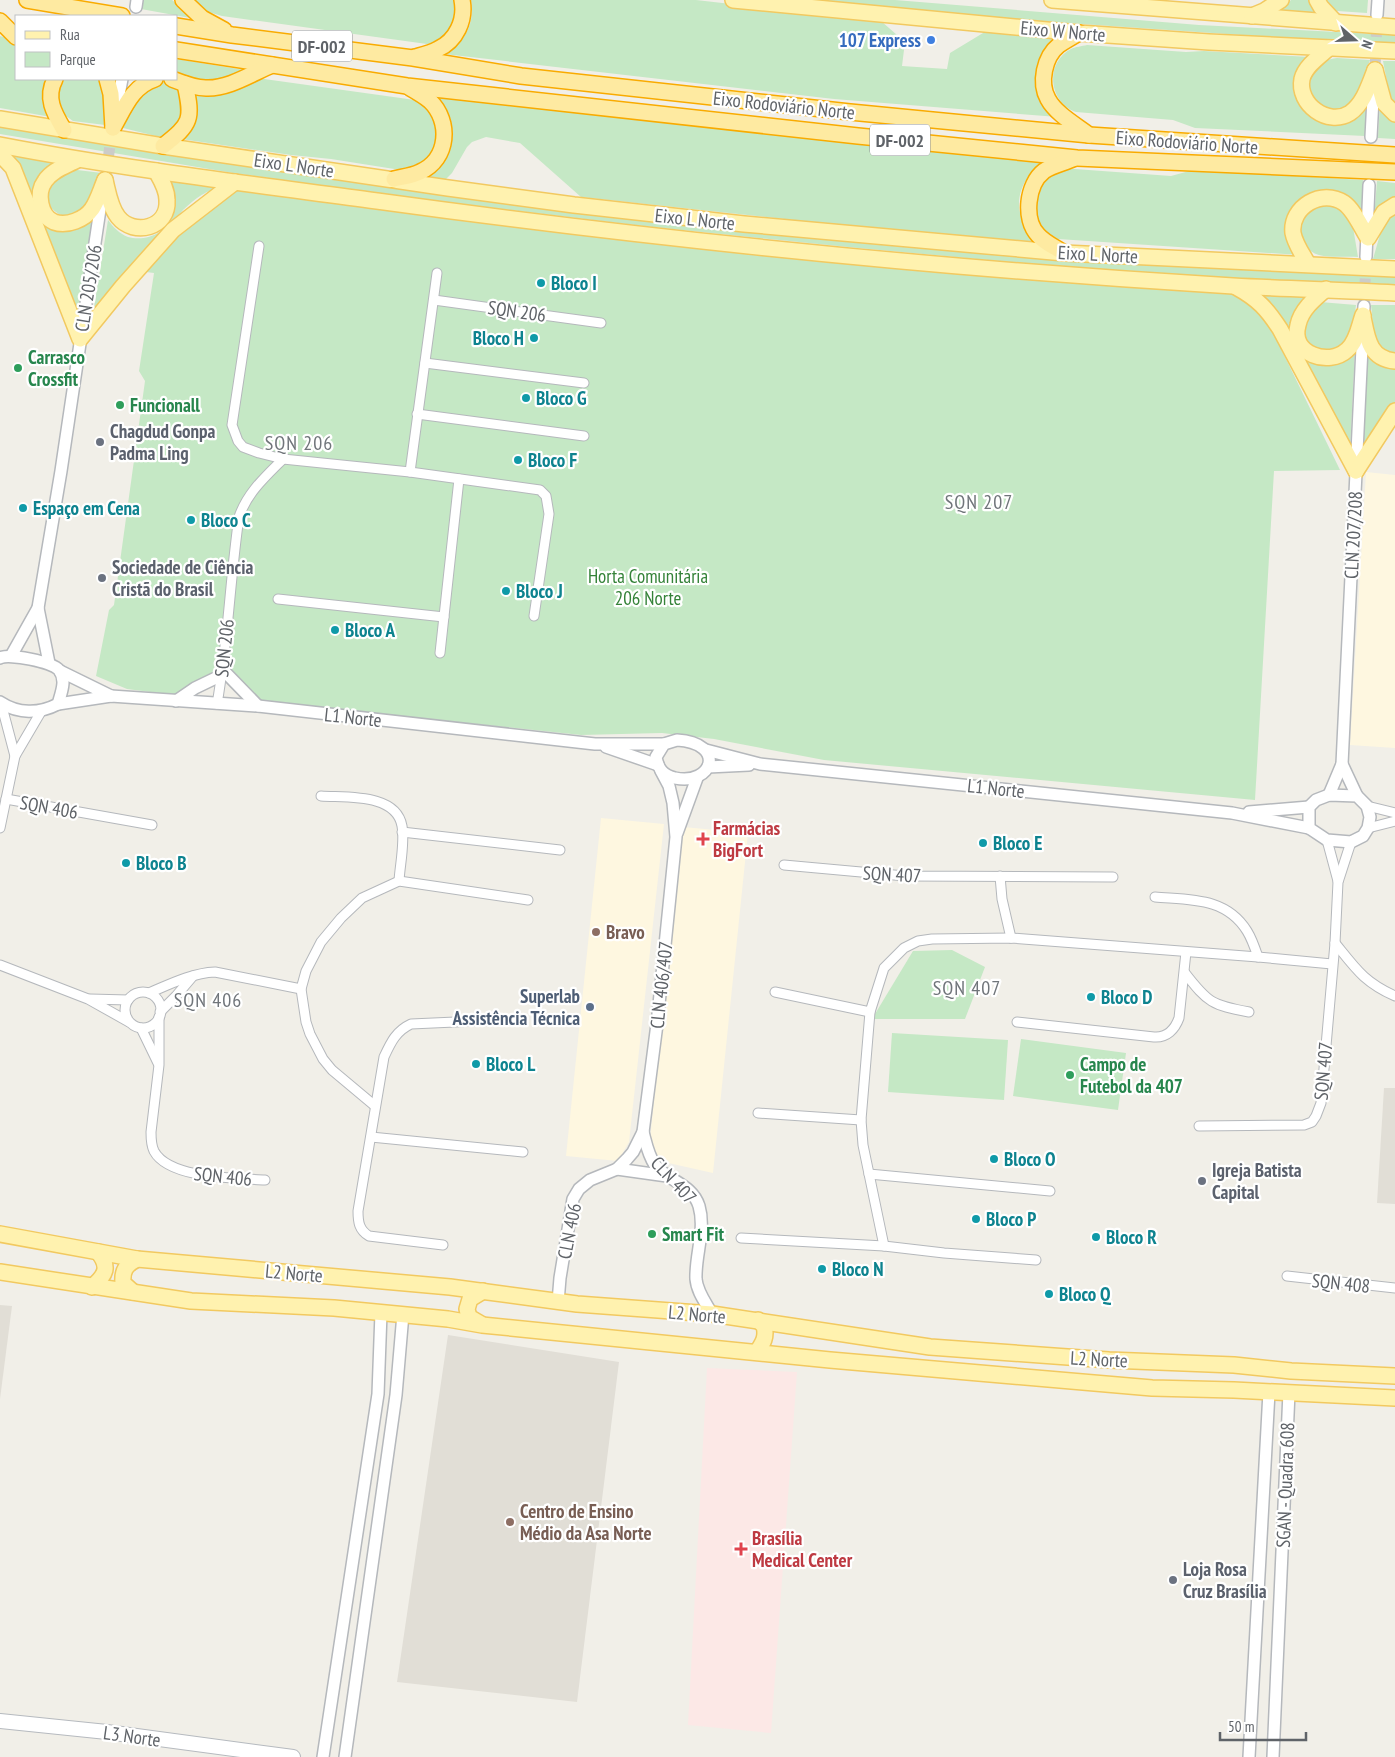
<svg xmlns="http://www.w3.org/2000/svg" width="1395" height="1757" font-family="'PT Sans Narrow',sans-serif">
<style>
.commercial{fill:#fef7e0}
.education{fill:#e1ded6}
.medical{fill:#fce8e6}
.green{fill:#c5e8c5}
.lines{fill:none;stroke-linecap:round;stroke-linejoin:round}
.tertiary-tunnel{stroke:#ccccc8;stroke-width:11;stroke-dasharray:11 5.5;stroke-linecap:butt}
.minor-casing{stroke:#b5b8bc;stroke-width:11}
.tertiary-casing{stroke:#b5b8bc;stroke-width:14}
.secondary-casing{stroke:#b6babf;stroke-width:16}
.primary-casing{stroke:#f2c960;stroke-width:18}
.trunk-casing{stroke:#f9ab00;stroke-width:18}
.minor{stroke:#fff;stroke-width:9}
.tertiary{stroke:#fff;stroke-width:11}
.secondary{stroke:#fff;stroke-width:14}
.primary{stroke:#fff2af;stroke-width:15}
.trunk{stroke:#feeaa1;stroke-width:15}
.shop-dot{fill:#3f7fe0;stroke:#fff;stroke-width:2}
.culture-dot{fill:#0f9aa8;stroke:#fff;stroke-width:2}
.leisure-dot{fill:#2e9e5b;stroke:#fff;stroke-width:2}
.worship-dot{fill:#6b7280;stroke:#fff;stroke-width:2}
.health-dot{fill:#e0444e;stroke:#fff;stroke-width:2}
.education-dot{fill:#8d6e63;stroke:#fff;stroke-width:2}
.service-dot{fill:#5c6f8a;stroke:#fff;stroke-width:2}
.labels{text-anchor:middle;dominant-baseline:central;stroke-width:4.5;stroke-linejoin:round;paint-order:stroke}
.shield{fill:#fff;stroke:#8f9295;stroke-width:1}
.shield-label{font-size:18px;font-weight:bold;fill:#5f6368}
.street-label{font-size:19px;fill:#5f6368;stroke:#fff}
.shop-label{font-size:19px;font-weight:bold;fill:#366cbe;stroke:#fff;text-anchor:end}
.culture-label{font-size:19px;font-weight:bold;fill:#0d838f;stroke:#fff;text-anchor:start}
.leisure-label{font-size:19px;font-weight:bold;fill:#27864d;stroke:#fff;text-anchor:start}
.worship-label{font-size:19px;font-weight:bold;fill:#5b616d;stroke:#fff;text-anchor:start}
.park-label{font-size:19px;fill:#348238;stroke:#fff}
.health-label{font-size:19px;font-weight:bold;fill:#be3a42;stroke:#fff;text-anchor:start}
.education-label{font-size:19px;font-weight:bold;fill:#785e54;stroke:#fff;text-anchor:start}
.service-label{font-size:19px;font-weight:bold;fill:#4e5e75;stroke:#fff;text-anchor:end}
.neighbourhood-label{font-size:20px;letter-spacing:1px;fill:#70757a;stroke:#fff}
</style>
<rect width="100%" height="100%" fill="#f1efe8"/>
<g class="commercial">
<polygon points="1366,472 1395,475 1395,748 1350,745"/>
<polygon points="601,818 664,824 629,1142 618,1161 566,1156"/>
<polygon points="683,827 748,833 713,1173 655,1160 650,1141 674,889"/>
</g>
<g class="education">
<polygon points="1384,1088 1395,1088 1395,1204 1377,1203"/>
<polygon points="0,1305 12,1306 0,1399"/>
<polygon points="448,1335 619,1362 577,1702 397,1682"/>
</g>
<polygon class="medical" points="707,1368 797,1372 771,1733 688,1725"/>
<g class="green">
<polygon points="143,0 172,0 196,19 141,9"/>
<polygon points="189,0 459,0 452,33 434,43 427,44 222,16 205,11"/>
<path d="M 471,0 L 696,0 L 881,21 L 905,42 L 902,66 L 947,69 L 950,53 L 988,30 L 1066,37 L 1042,66 L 1058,117 L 834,99 L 444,54 C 465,43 475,24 471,0 Z"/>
<polygon points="808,0 895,0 1199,25 1395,35 1395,43 1270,37 1024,20"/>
<polygon points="1291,0 1312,0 1322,14 1269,15 1285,6"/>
<polygon points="1322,0 1368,0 1367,13 1337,11"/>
<polygon points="0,36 16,41 16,79 49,79 51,117 0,108"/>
<path d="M 1087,45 L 1186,52 L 1204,51 L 1310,57 L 1302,66 L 1316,117 L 1367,101 L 1365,136 L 1195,128 L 1173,120 L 1076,112 C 1049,103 1044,63 1071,49 C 1075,47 1082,46 1087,45 Z"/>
<path d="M 1337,58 L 1370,60 L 1355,101 L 1337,112 L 1316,106 L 1307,85 C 1314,67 1317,61 1337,58 Z"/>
<polygon points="176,59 245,70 221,81 209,83 176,74"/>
<polygon points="1383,61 1395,61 1395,107 1391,103"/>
<path d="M 257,78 L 415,100 L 431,110 L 440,136 L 428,160 L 407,171 L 331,159 L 291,155 L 181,139 C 194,122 202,112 192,91 Z"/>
<polygon points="59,79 100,79 103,85 105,125 73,121 59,111 55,90"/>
<polygon points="158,81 166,81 180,89 188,112 164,138 123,128 141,91"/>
<path d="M 435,96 C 639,121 843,144 1049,160 C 1025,171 1011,199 1024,224 C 1028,231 1033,237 1038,244 L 867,228 L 581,197 L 520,143 L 486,137 L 472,142 L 467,147 L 452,173 L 445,180 L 440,180 L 426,178 C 456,158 463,121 435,96 Z"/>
<polygon points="1380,102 1395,117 1395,139 1378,138"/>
<path d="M 0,126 C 171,156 344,181 516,204 C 631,218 745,233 860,243 C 1038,259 1216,268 1395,277 L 1395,286 L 1130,273 L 858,248 L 643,226 L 417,199 L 233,173 L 0,134 Z"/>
<path d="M 7,150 L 59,159 L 46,168 L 39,178 L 46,218 L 95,217 L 79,323 C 70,291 57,260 45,229 C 34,202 25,175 7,150 Z"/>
<polygon points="1061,168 1171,176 1193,170 1363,180 1361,218 1351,202 1298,207 1300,255 1058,239 1047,233 1038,225 1033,200 1040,181"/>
<path d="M 69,169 L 102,173 L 89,207 C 84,210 76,216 71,216 C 59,218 46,207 47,194 C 47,189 49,184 51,179 Z"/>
<path d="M 162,177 L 224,186 C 205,191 197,197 183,210 L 92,320 L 108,220 C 113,227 120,234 128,237 C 145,242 169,233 171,214 C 173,206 165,186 162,177 Z"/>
<polygon points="1377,181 1395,183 1395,200 1374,219"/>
<polygon points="235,186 646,241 1313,293 1306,300 1303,352 1355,349 1350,451 1254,293 1340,470 1274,471 1255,800 824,760 714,739 662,733 581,735 260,701 216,674 174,695 127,689 96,676 109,610 114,605 145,381 139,371 154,273 146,272 172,237"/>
<path d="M 1321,203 L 1342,207 L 1352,221 L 1358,257 C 1346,256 1331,258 1319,255 C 1302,251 1294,227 1304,214 C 1308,209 1316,206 1321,203 Z"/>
<polygon points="1395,210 1395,259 1373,259 1383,224"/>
<polygon points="1320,302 1356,305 1352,338 1344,347 1326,355 1305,344 1301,327"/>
<path d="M 1371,305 L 1395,305 L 1395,357 C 1370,347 1374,328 1371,305 Z"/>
<polygon points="1368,350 1395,365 1395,402 1363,450"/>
<polygon points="952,950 985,967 965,1019 872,1019 913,951"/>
<polygon points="892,1033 1008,1040 1004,1100 888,1092"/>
<polygon points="1021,1039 1126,1053 1118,1110 1013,1096"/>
</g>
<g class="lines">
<g class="tertiary-tunnel">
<polyline points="1375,70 1377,20"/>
<polyline points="106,175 112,130"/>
<polyline points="1364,306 1366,262"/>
</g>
<defs>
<g id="minor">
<polyline points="259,246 232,425 238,441 243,447 259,453 283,459 410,472 540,490 546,496 549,514 534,616"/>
<polyline points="434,300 601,323"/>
<polyline points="425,363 584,383"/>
<polyline points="417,414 584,436"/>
<polyline points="410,472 437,273"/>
<polyline points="278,599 444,617"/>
<polyline points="440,653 459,479"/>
<polyline points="1,703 15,756"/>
<path d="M 217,704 C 228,642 230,579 239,517 C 247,493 265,477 283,459"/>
<path d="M 321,796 C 346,798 396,793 402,826 C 405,843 400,864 399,881"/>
<polyline points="6,799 152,825"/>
<polyline points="1367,806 1395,813"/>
<polyline points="0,828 15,756 42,710"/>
<polyline points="1368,828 1395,821"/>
<polyline points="402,832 560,850"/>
<polyline points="1327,840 1338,881"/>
<polyline points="784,865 905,876 1113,877"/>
<polyline points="1000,876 1002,899 1011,938"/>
<path d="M 1155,897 C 1190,900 1226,897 1247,931 C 1252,939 1255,948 1258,957"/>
<path d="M 1335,943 C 1356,969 1364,982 1395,996"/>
<polyline points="0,965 88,999 129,1022"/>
<path d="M 1185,973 C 1208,1003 1212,1005 1249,1012"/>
<polyline points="775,992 870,1012"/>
<circle cx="143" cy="1010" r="18"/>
<path d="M 149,993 C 170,984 192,973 215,972 L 301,989"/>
<polyline points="90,999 128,1000"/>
<polyline points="160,1012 176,996 193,976"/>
<path d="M 159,1017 L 159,1065 L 151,1132 C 151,1138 151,1145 154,1151 C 169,1179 237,1178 265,1180"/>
<path d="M 1017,1022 L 1154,1037 C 1167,1038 1175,1029 1179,1018 L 1186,952"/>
<polyline points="141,1028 158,1063"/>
<polyline points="375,1106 332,1070 323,1059 310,1034 306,1022 301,989 306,971 321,942 341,918 362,898 399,881 528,900"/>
<polyline points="758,1113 861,1120"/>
<polyline points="1199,1126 1304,1125 1312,1122 1316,1116 1321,1103 1335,943 1338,882 1351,842"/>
<polyline points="371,1137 523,1152"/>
<polyline points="869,1174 1050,1191"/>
<polyline points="741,1238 884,1246 944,1253 1036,1260"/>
<path d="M 443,1245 L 369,1236 C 359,1230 358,1222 358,1211 L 384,1057 C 391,1042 396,1031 411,1024 L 522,1019"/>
<polyline points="884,1246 863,1145 861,1120 870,1012 884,968 904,948 918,941 932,939 1011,938 1258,957 1332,964"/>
<polyline points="1287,1276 1395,1288"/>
</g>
<g id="tertiary">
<polyline points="136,7 137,0"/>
<polyline points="1377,15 1378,0"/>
<polyline points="116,111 122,79"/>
<polyline points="1371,137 1374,79"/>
<polyline points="1366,257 1369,185"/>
<polyline points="38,608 49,663"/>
<polyline points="11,656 38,608 61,471 102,196"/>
<path d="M 0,658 C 9,653 52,662 59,670 C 67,680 61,693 58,704 C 39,714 18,714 0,702"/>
<polyline points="223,670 258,706"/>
<polyline points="60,671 111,696"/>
<polyline points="176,701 195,688 222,675"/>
<polyline points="58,704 111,696 258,706 595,744 664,744"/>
<path d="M 677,740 C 727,743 713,786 675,778 C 663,775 658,769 656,757 L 664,744 Z"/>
<polyline points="606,747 658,765"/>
<polyline points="706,750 760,764 1232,813 1309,828"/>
<polyline points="1342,764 1357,796"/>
<polyline points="708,767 749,765"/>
<polyline points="1329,795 1342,764 1364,306"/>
<polygon points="1329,795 1357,796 1367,806 1370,817 1368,828 1363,836 1351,842 1327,840 1309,828 1309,807 1316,800"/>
<polyline points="1249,812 1309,807"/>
<polyline points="677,833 697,778"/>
<path d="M 643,1132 C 646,1143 648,1155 655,1165 C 668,1181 692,1184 699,1206 C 706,1230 695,1255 696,1279 C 697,1292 706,1303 712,1314"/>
<polyline points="617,1169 667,1176"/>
<polyline points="558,1302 560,1278 573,1199 579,1189 590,1180 617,1169 627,1159 633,1152 643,1132 657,1024 676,837 673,803 669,786 661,771"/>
<polyline points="323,1757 378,1394 381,1313"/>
<polyline points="345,1757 396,1395 403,1314"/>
<polyline points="1249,1757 1269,1392"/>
<polyline points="1273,1757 1289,1392"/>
</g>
<polyline id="secondary" points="0,1721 107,1732 293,1757"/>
<g id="primary">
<polyline points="733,0 1079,33 1209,42 1395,51"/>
<polyline points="1052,0 1395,27"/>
<polyline points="1317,0 1321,7 1336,23"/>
<polyline points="1252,16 1264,11 1281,0"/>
<path d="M 1329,48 C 1320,56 1305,66 1302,79 C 1297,104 1328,127 1350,113 C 1364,103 1369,85 1375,70"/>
<polyline points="1375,70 1384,103 1395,114"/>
<polyline points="0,119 163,146 448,188 574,205 744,224 1064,253 1395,269"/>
<path d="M 0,145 C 125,169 251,184 377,201 C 661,240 947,269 1233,286 C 1287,289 1341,290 1395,293"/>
<polyline points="0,154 13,168 80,339 123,286 173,230 235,182"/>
<path d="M 77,160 C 66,166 52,170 45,181 C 36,193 40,216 54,222 C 67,227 85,219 92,209 C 98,200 101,189 105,180"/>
<path d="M 105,180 C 108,192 110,207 118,217 C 134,237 169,228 167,200 C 167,189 161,180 156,171"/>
<path d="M 1308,264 C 1303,255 1295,244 1293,233 C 1290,207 1322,188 1344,203 C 1354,210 1361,227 1368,238 L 1384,212 L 1395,205"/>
<path d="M 1236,287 C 1258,299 1267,309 1280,329 L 1356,471"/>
<path d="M 1326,289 C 1314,299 1301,310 1298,325 C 1290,354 1329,367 1347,350 C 1357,342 1359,326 1363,315"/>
<path d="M 1363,317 C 1367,337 1369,359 1395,361"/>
<polyline points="1356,471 1395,411"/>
<polyline points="0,1234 137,1259 450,1287 577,1304 712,1314 930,1347 1109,1360 1234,1365 1291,1371 1395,1376"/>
<polyline points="0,1272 191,1301 334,1308 448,1319 482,1325 830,1360 1152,1388 1234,1390 1395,1398"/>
<path d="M 92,1287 C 106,1275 110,1267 98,1252"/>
<path d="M 133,1292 L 123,1283 C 122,1270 126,1265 137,1259"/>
<polyline points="481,1324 469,1317 467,1309 470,1299 483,1291"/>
<path d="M 757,1352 C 763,1343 767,1337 764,1326 L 758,1320"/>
</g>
<g id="trunk">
<polyline points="27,0 122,16"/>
<polyline points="183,0 202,18 224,30"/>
<polyline points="0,21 16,37"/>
<polyline points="176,26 232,35 413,58 521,76 850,112 1089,135 1395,155"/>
<path d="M 1079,33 C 1072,37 1065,41 1059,45 C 1044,57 1039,83 1048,99 C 1056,114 1076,125 1089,135"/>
<polyline points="176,50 407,86 858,136 1077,158 1395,172"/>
<path d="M 415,57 C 422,55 431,53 438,49 C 456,41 466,20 462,0"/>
<path d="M 55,79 C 45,98 54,113 64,130"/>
<polyline points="107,79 111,94 113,128"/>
<path d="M 172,79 C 182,83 194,88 206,88 C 228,89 251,74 272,65"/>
<path d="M 113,128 C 124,109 132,86 155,79"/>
<path d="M 163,146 C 191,124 193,120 185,84"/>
<path d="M 394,179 C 402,177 412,176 420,172 C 449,159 451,121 430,101 C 424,96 417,92 410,88"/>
<path d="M 1064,253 C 1055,247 1045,243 1038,235 C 1023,219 1027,184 1044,171 C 1052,165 1064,163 1073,159"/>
</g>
</defs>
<use href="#minor" class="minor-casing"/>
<use href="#tertiary" class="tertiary-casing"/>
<use href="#secondary" class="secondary-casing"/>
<use href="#primary" class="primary-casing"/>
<use href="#trunk" class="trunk-casing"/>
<use href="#minor" class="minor"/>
<use href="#tertiary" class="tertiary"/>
<use href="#secondary" class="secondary"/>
<use href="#primary" class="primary"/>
<use href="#trunk" class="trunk"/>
</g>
<circle class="shop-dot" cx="931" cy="40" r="5"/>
<g class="culture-dot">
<circle cx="541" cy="283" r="5"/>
<circle cx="534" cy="338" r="5"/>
<circle cx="526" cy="398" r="5"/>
<circle cx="518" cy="460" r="5"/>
<circle cx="23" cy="508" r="5"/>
<circle cx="191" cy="520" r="5"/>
<circle cx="506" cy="591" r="5"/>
<circle cx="335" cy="630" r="5"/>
<circle cx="983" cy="843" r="5"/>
<circle cx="126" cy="863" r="5"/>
<circle cx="1091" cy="997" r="5"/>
<circle cx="476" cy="1064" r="5"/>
<circle cx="994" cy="1159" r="5"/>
<circle cx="976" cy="1219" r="5"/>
<circle cx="1096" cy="1237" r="5"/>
<circle cx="822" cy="1269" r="5"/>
<circle cx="1049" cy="1294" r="5"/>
</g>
<g class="leisure-dot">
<circle cx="18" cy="368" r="5"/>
<circle cx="120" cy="405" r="5"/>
<circle cx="1070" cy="1075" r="5"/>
<circle cx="652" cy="1234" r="5"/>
</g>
<g class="worship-dot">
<circle cx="100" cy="442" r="5"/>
<circle cx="102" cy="578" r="5"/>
<circle cx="1202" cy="1181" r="5"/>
<circle cx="1173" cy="1580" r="5"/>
</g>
<g class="health-dot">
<path d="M700.5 831.5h5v5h5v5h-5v5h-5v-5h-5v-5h5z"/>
<path d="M738.5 1541.5h5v5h5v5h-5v5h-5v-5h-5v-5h5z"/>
</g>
<g class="education-dot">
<circle cx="596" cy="932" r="5"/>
<circle cx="510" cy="1522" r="5"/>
</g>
<circle class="service-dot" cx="590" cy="1007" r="5"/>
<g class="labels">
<g class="shield">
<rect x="292" y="30.5" width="60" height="31" rx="4"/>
<rect x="870" y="124.5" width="60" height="31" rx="4"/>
</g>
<g class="shield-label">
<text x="322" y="46">DF-002</text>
<text x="900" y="140">DF-002</text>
</g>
<g class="street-label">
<text transform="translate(1063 31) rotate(5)">Eixo W Norte</text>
<text transform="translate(784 105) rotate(6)">Eixo Rodoviário Norte</text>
<text transform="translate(1187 142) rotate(4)">Eixo Rodoviário Norte</text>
<text transform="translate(294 165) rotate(8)">Eixo L Norte</text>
<text transform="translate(695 219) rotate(6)">Eixo L Norte</text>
<text transform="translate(1098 254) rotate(3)">Eixo L Norte</text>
<text transform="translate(88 288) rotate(-81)">CLN 205/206</text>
<text transform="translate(517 311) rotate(8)">SQN 206</text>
<text transform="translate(1353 535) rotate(-87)">CLN 207/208</text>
<text transform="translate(224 648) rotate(-84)">SQN 206</text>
<text transform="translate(353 717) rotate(6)">L1 Norte</text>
<text transform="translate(996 788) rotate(6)">L1 Norte</text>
<text transform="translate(49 807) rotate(10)">SQN 406</text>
<text transform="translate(892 874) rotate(3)">SQN 407</text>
<text transform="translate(661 985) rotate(-84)">CLN 406/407</text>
<text transform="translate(1323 1071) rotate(-85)">SQN 407</text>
<text transform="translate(223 1176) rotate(6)">SQN 406</text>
<text transform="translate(674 1180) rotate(47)">CLN 407</text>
<text transform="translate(569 1231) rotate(-79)">CLN 406</text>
<text transform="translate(294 1273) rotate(5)">L2 Norte</text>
<text transform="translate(1341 1283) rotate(6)">SQN 408</text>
<text transform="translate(697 1314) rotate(5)">L2 Norte</text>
<text transform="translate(1099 1359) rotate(3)">L2 Norte</text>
<text transform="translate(1285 1485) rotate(-88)">SGAN - Quadra 608</text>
<text transform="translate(132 1736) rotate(8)">L3 Norte</text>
</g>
<g class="shop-label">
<text x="921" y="40">107 Express</text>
</g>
<g class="culture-label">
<text x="551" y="283">Bloco I</text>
<text x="524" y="338" text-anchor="end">Bloco H</text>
<text x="536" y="398">Bloco G</text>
<text x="528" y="460">Bloco F</text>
<text x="33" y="508">Espaço em Cena</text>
<text x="201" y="520">Bloco C</text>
<text x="516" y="591">Bloco J</text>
<text x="345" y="630">Bloco A</text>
<text x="993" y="843">Bloco E</text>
<text x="136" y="863">Bloco B</text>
<text x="1101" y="997">Bloco D</text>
<text x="486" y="1064">Bloco L</text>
<text x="1004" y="1159">Bloco O</text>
<text x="986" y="1219">Bloco P</text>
<text x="1106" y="1237">Bloco R</text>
<text x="832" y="1269">Bloco N</text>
<text x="1059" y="1294">Bloco Q</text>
</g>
<g class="leisure-label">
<text x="28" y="357">Carrasco<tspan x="28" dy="22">Crossfit</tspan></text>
<text x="130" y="405">Funcionall</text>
<text x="1080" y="1064">Campo de<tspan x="1080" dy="22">Futebol da 407</tspan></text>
<text x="662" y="1234">Smart Fit</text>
</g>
<g class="worship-label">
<text x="110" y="431">Chagdud Gonpa<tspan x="110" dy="22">Padma Ling</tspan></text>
<text x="112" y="567">Sociedade de Ciência<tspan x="112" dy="22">Cristã do Brasil</tspan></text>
<text x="1212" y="1170">Igreja Batista<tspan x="1212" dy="22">Capital</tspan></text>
<text x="1183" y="1569">Loja Rosa<tspan x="1183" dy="22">Cruz Brasília</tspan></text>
</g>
<g class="park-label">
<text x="648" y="576">Horta Comunitária<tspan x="648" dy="22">206 Norte</tspan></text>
</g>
<g class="health-label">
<text x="713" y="828">Farmácias<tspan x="713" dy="22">BigFort</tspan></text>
<text x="752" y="1538">Brasília<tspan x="752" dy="22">Medical Center</tspan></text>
</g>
<g class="education-label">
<text x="606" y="932">Bravo</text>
<text x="520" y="1511">Centro de Ensino<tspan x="520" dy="22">Médio da Asa Norte</tspan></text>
</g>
<g class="service-label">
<text x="580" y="996">Superlab<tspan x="580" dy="22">Assistência Técnica</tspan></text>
</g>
<g class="neighbourhood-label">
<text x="299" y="443">SQN 206</text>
<text x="979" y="502">SQN 207</text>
<text x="967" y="988">SQN 407</text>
<text x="208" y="1000">SQN 406</text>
</g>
</g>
<rect x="15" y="15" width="162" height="65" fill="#ffffff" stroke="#bfc1c3"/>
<rect x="25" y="31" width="25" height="8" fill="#fff2af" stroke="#bfc1c3"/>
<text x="60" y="40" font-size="15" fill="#5f6368">Rua</text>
<rect x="25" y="52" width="25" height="15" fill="#c5e8c5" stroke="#bfc1c3"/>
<text x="60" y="65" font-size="15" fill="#5f6368">Parque</text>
<g transform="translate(1355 40) rotate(110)" stroke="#ffffff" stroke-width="4" paint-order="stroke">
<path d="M0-4L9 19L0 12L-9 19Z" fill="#5f6368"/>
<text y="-8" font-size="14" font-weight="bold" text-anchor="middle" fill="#5f6368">N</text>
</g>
<path d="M1220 1732v8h86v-8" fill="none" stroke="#5f6368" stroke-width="2.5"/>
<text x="1228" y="1732" font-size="15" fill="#5f6368" stroke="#ffffff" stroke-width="4" paint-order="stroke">50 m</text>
</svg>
